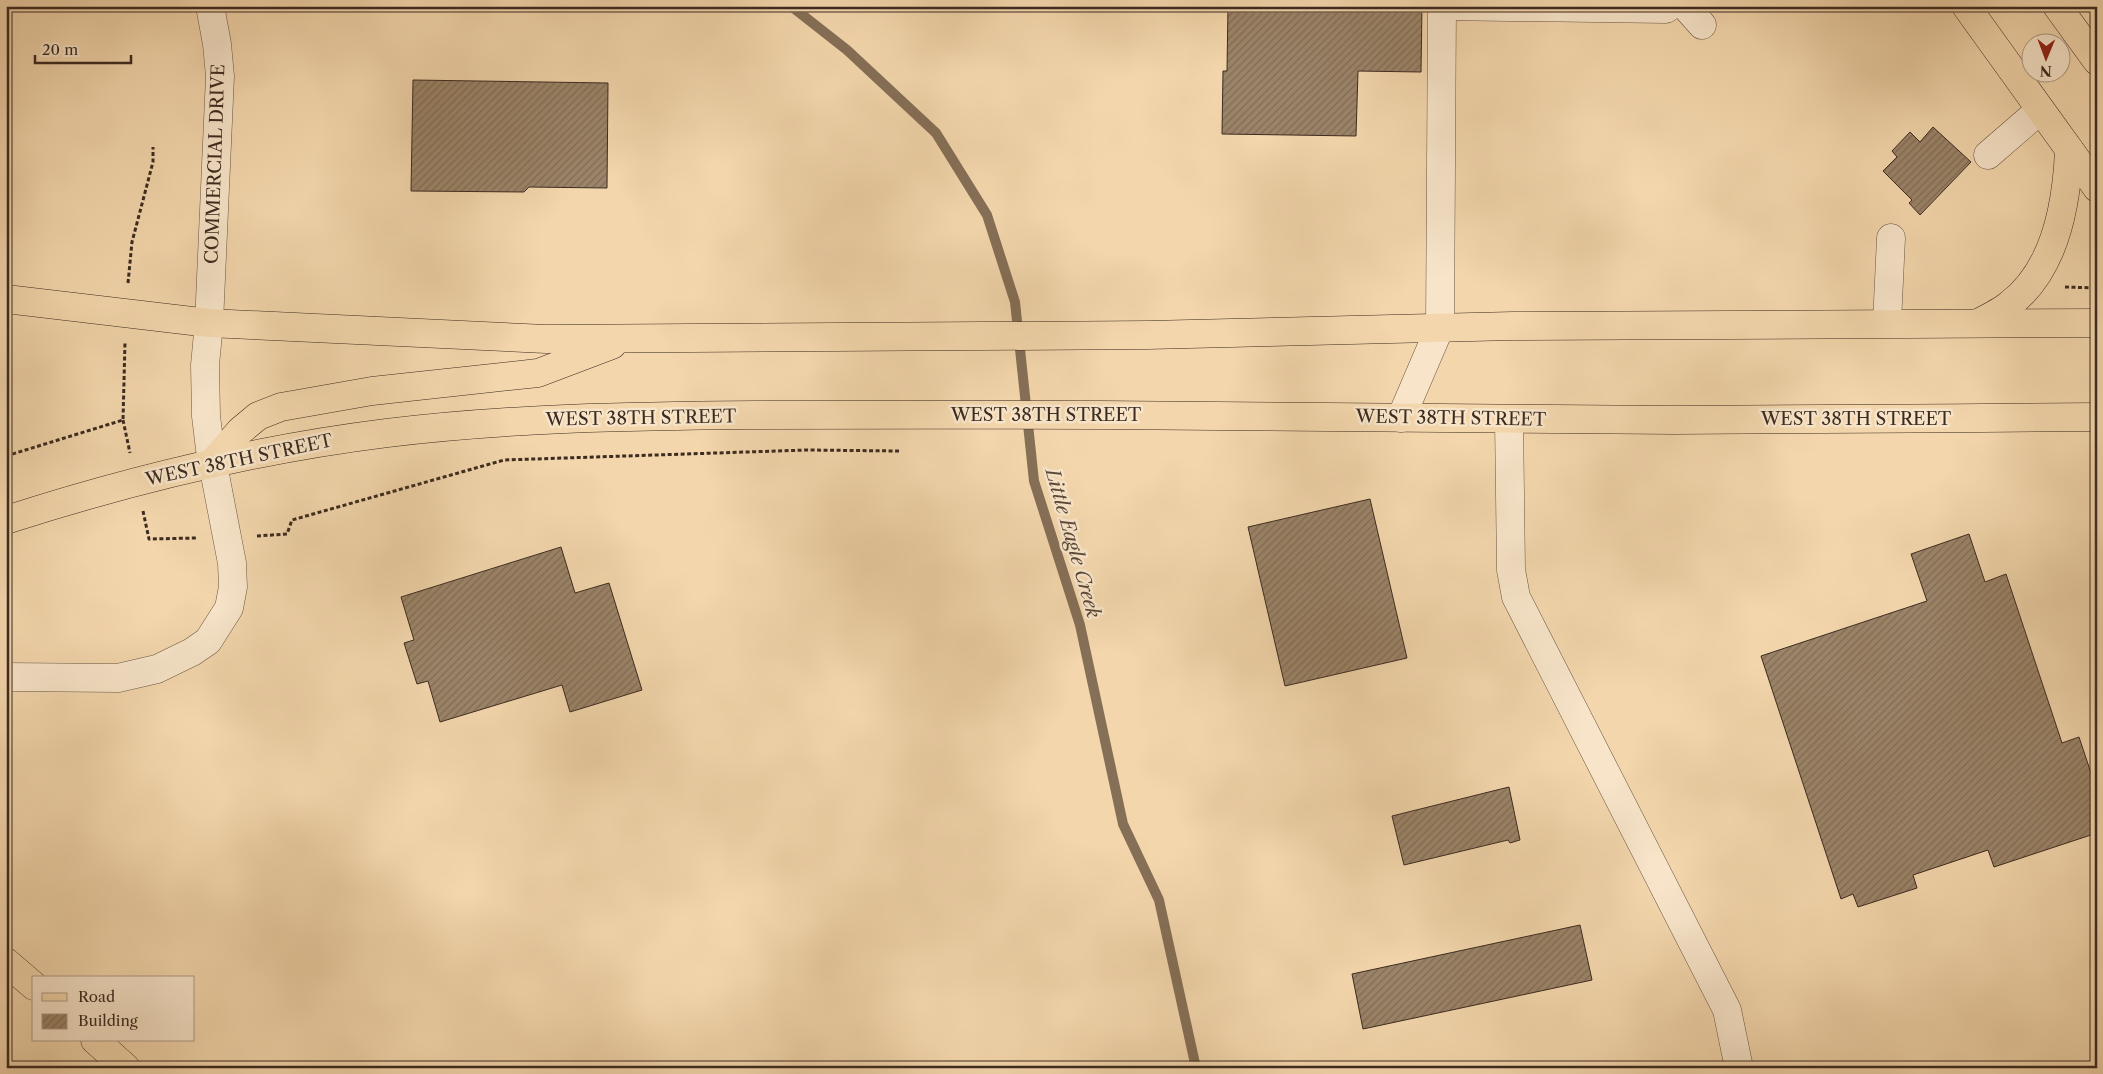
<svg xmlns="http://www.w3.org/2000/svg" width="2103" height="1074" font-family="'Libre Caslon Text',serif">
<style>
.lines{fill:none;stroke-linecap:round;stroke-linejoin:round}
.stream{stroke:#856f57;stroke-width:10}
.building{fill:url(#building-hatch);stroke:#3c2b20}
.minor-casing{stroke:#6a5643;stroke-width:29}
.major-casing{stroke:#3c2b20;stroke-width:29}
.highway-casing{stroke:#3c2b20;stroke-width:29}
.path{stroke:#3c2b20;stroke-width:3;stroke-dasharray:4 2.5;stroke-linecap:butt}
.minor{stroke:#f7e4c9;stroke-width:28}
.major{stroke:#f3d6ac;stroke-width:28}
.highway{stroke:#f3d6ac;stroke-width:28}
.labels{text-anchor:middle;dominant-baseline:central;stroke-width:5;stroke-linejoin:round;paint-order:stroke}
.street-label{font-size:18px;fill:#3c2b20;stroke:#f7e4c9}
.water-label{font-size:19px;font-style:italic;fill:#5a4737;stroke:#f7e4c9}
</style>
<defs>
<pattern id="building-hatch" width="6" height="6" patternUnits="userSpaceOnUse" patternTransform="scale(1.25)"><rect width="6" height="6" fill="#9b8469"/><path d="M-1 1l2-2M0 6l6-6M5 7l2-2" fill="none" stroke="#806c56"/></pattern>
</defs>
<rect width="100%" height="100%" fill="#f3d6ac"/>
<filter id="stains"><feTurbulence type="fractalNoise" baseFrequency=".004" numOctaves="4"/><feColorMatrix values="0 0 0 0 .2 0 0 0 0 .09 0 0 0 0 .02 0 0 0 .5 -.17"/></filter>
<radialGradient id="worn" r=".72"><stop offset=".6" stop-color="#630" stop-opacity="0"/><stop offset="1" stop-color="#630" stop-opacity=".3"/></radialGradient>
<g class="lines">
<polyline class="stream" points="791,6 847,50 936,133 987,215 1015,302 1034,481 1080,625 1123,824 1159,900 1196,1068"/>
</g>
<g class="building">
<polygon points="1228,6 1422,6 1421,72 1358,71 1356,136 1222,134 1223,71 1227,71"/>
<polygon points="413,80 608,83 607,188 529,187 524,192 411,191"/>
<polygon points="1933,127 1971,162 1920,215 1909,203 1912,200 1883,171 1897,157 1892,151 1910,132 1920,142"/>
<polygon points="1370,499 1407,658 1285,686 1248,527"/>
<polygon points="1969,534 1985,582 2006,574 2062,743 2079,737 2097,791 2097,833 1994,867 1988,850 1913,875 1917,888 1858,907 1853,894 1841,899 1761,656 1927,601 1911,554"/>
<polygon points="561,547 575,593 609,583 642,690 570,712 562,685 440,722 428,681 417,684 404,643 414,640 401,597"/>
<polygon points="1509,787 1520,840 1510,843 1508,840 1404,865 1392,816"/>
<polygon points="1580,925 1592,980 1363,1029 1352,974"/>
</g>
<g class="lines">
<defs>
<g id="minor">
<polyline points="1442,6 1666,9 1670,6"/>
<polyline points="1685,6 1702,25"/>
<polyline points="1988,155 2040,110"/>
<polyline points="1887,323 1891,238"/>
<polyline points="1401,418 1440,327 1442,6"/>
<polyline points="1509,419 1511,570 1516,597 1727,1010 1739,1068"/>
<polyline points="6,677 118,678 157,669 192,652 208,641 229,608 233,587 232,563 210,449 206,416 205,365 209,323 220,76 217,44 210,6"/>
</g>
<g id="major">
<polyline points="1966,6 2097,188"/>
<polyline points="2057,6 2097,61"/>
<polyline points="6,299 209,323 546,339 1148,335 1513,326 2097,323"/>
<path d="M 1980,322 C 1990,317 2002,311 2010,304 C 2056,269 2067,202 2069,149"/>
<polyline points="212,463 240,431 258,416 281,407 372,391 538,373 612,345"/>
<path d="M 6,520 C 130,480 257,449 387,433 C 509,418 632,416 756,415 C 868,414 981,415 1093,415 C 1287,416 1481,420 1674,420 C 1815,420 1956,418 2097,417"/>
</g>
<g id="highway">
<polyline points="6,962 34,986"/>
<polyline points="95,1040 126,1068"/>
</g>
</defs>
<use href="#minor" class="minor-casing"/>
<use href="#major" class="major-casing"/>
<use href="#highway" class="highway-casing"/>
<g class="path">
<polyline points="128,283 132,242 153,162 153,147"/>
<polyline points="2065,287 2097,288"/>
<polyline points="123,420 130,453"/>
<polyline points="6,456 123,420 125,342"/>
<polyline points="143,511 149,539 196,538"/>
<polyline points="257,536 287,534 292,520 504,460 807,450 899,451"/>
</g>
<use href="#minor" class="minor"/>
<use href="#major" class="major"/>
<use href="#highway" class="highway"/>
</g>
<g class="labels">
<g class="street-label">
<text transform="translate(215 164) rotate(-88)">COMMERCIAL DRIVE</text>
<text x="1046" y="415">WEST 38TH STREET</text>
<text transform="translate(641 418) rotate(-1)">WEST 38TH STREET</text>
<text transform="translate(1451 418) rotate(1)">WEST 38TH STREET</text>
<text x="1856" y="419">WEST 38TH STREET</text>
<text transform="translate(239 460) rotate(-12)">WEST 38TH STREET</text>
</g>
<g class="water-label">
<text transform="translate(1073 543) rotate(74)">Little Eagle Creek</text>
</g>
</g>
<rect width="2103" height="1074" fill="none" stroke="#f3d6ac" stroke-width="25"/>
<rect x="8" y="8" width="2088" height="1059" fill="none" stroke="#3c2b20" stroke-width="2.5"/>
<rect x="12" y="12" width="2078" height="1049" fill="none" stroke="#3c2b20"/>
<rect x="32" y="976" width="162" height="65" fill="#f7e4c9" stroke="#ac9a85"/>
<rect x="42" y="993" width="25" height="8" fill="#f3d6ac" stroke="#ac9a85"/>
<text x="78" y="1002" font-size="15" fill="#3c2b20">Road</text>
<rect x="42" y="1014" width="25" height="15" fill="url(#building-hatch)" stroke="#ac9a85"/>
<text x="78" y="1026" font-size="15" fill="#3c2b20">Building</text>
<g transform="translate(2046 58) rotate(181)"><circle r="24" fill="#f7e4c9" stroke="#ac9a85"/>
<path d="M0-4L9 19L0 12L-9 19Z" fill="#8f2418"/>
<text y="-8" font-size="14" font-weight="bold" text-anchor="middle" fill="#3c2b20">N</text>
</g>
<path d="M35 55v8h96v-8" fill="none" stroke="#3c2b20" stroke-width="2.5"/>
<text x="42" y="55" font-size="15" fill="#3c2b20" stroke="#f7e4c9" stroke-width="4" paint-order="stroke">20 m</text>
<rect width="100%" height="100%" filter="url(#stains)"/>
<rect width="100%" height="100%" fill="url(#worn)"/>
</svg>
